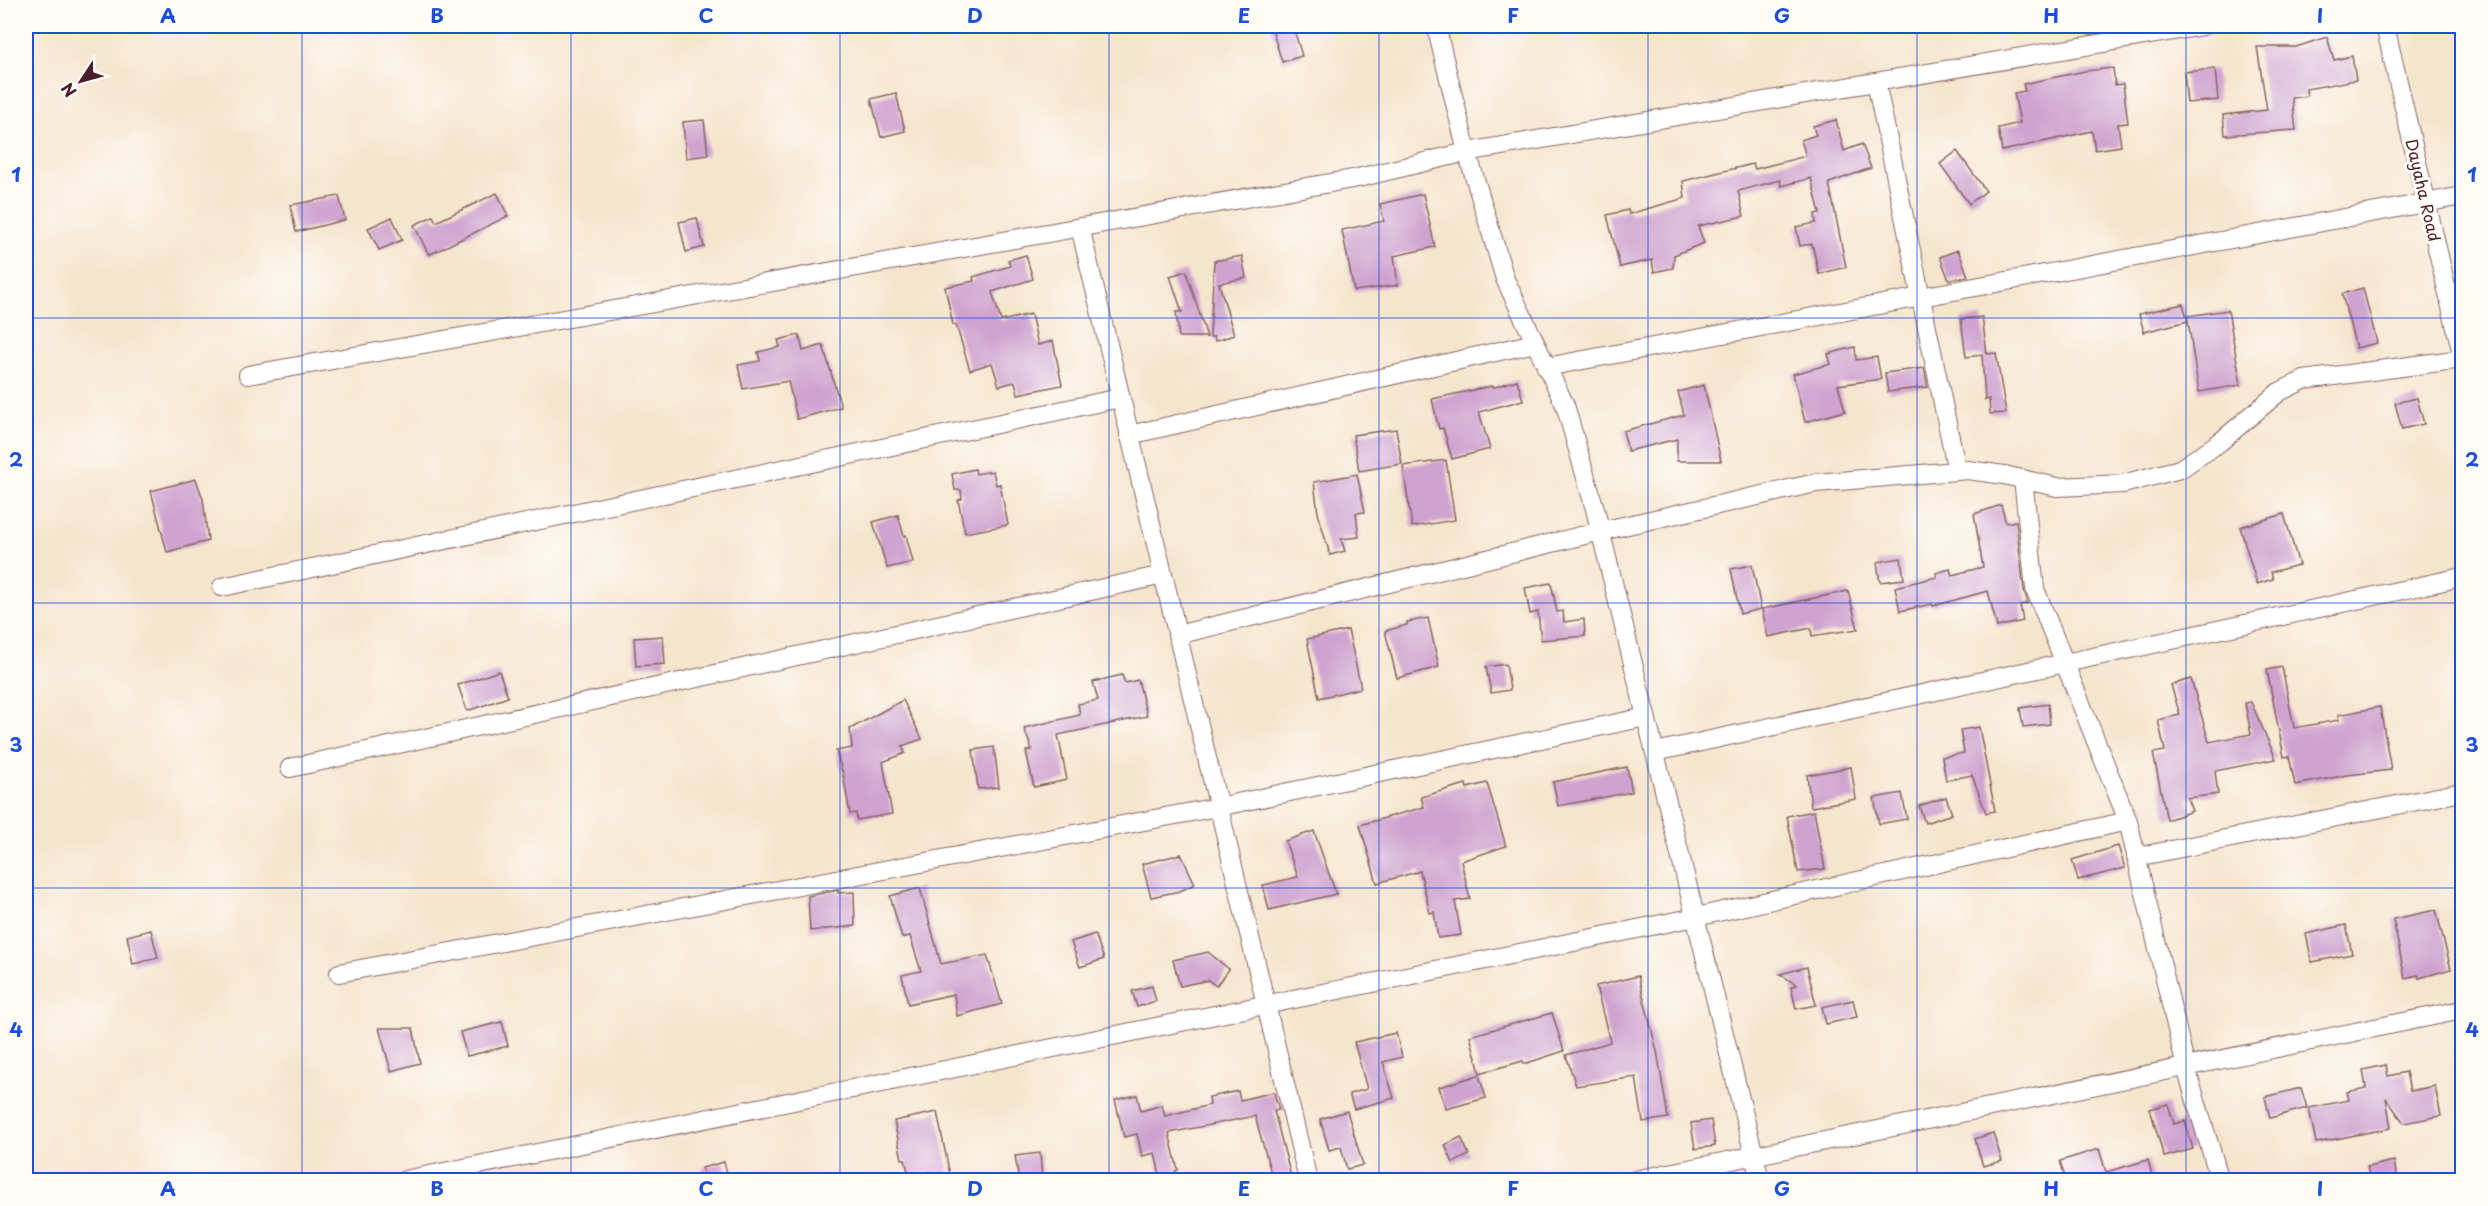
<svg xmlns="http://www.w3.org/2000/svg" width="2488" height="1206" font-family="'Playpen Sans',sans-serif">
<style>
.building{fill:#cfa3d0}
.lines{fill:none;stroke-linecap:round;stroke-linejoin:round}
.minor-casing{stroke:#866464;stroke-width:20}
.minor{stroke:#fff;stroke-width:18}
.grid{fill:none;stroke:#1d4ed8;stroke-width:1.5;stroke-opacity:0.55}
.labels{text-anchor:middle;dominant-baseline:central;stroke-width:6;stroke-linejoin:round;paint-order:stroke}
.street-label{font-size:16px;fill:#4a1f2b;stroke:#fdfcf7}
.neatline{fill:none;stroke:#1d4ed8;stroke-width:2}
.grid-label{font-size:20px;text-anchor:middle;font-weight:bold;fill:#1d4ed8}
</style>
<rect width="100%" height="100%" fill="#fdfcf7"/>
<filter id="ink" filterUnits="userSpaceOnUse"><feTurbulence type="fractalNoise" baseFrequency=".0167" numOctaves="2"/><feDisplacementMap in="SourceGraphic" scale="12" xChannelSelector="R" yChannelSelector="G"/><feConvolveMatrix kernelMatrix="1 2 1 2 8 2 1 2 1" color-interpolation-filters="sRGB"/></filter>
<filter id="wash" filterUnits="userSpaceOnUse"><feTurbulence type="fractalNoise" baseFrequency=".008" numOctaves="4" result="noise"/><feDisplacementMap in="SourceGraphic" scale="24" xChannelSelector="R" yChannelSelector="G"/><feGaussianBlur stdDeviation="1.35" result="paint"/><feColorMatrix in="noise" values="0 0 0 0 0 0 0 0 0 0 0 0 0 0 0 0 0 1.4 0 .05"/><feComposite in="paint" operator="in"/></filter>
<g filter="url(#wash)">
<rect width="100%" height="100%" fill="#f6e5cd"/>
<g id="blocks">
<g class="building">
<polygon points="1271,26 1293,26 1302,56 1282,62"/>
<polygon points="2327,37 2334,60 2352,56 2356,80 2306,89 2307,96 2292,98 2296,130 2225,135 2223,115 2267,110 2257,47 2296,47"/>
<polygon points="2113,68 2115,85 2123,84 2128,123 2118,124 2121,146 2095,150 2092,131 2002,151 1998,128 2020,123 2014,93 2025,91 2023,84 2085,71"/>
<polygon points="2215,69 2218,100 2187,103 2184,72"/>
<polygon points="896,93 905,131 881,137 871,99"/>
<polygon points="704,120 708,155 686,158 683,122"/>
<polygon points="1836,120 1844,151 1862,144 1871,168 1829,183 1846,267 1819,274 1812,244 1800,246 1796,227 1816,223 1815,214 1820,213 1811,178 1781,186 1780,180 1738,191 1744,216 1698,226 1704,243 1674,255 1673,268 1654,272 1652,260 1620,267 1607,215 1628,210 1629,214 1685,198 1683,181 1753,164 1755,169 1806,156 1801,140 1816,135 1813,126"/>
<polygon points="1957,151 1986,191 1969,204 1940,164"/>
<polygon points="497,193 508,216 429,255 414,225 433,216 436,222"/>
<polygon points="1423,194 1435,247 1394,256 1398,285 1354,291 1342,230 1384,221 1380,204"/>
<polygon points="339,196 345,220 296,232 290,205"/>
<polygon points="392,217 402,240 379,250 368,228"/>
<polygon points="697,218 704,247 686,252 679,222"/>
<polygon points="1958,250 1968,276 1949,280 1940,257"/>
<polygon points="1026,255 1033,279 992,292 1001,321 1031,314 1038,345 1053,341 1062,385 1018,394 1015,382 999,386 992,363 970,370 956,325 953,325 945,287 974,281 973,277 1010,266 1008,260"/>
<polygon points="1242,256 1246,278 1219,283 1234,335 1215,341 1214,337 1210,337 1214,261"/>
<polygon points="1186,271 1207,337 1179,337 1176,312 1182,312 1170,276"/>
<polygon points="2363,288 2377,343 2356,348 2342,294"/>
<polygon points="2183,304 2188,320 2187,316 2228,310 2241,385 2199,392 2188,321 2144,332 2139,314"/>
<polygon points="1982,317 1987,354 1996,353 2006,413 1990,414 1989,399 1985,400 1982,355 1966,357 1961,319"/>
<polygon points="799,335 803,351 823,345 841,407 797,419 788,381 743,389 738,365 760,361 758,352 780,347 778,340"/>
<polygon points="1855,347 1856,360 1877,357 1881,379 1838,385 1845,411 1805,422 1793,374 1831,364 1828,354"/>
<polygon points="1924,368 1928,387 1888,392 1885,373"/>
<polygon points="1517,380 1523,400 1479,412 1490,449 1452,459 1443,428 1439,429 1432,399 1492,386 1492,388"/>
<polygon points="1704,385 1721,461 1677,461 1677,439 1628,451 1623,431 1684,415 1678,392"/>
<polygon points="2417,398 2424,424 2402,429 2395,403"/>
<polygon points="1396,429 1402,464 1359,471 1353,435"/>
<polygon points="1446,460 1455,520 1412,527 1403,466"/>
<polygon points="975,469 976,474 993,471 996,485 1000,484 1008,525 965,533 958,500 962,499 961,490 955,490 952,474"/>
<polygon points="1357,474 1365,512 1356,513 1359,537 1341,539 1345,551 1330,555 1318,513 1314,482"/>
<polygon points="196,479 203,499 208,541 167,552 151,491"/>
<polygon points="2001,505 2006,523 2016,521 2024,590 2028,603 2020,605 2023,621 1997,627 1988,591 1933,606 1932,604 1900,611 1895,587 1937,577 1936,573 1950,569 1952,575 1983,567 1974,514"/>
<polygon points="2284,514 2299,565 2271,572 2273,579 2257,584 2240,527"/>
<polygon points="898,515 904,536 906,535 913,562 887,568 873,522"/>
<polygon points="1901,558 1904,579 1880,582 1877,562"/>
<polygon points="1752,565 1761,609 1740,614 1731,569"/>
<polygon points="1551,583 1557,612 1563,611 1564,622 1584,619 1585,636 1541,640 1538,612 1530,614 1525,588"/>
<polygon points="1848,591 1858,629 1812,636 1811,628 1768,637 1762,609"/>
<polygon points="1428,618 1439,667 1397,678 1385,631 1407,625 1407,622"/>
<polygon points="1348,630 1361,688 1319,698 1307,639"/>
<polygon points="663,636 665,664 636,666 634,638"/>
<polygon points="1506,664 1510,690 1491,693 1486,667"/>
<polygon points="2282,667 2294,728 2339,720 2338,715 2380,707 2391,770 2347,775 2295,785 2289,756 2284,757 2267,670"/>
<polygon points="499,671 508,697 467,711 458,685"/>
<polygon points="1122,675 1125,683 1138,680 1147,716 1058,735 1067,780 1034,787 1026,751 1032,750 1024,728 1080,715 1078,704 1098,700 1093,682"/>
<polygon points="2191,679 2209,742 2251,734 2245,703 2251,702 2276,759 2215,771 2218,794 2187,798 2192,811 2167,820 2154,758 2153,753 2165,751 2158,720 2180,715 2171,685"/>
<polygon points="903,700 922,739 902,746 905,753 883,762 892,814 857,820 856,813 850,814 843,774 836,751 852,748 850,729"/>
<polygon points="2048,704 2050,724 2023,727 2020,708"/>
<polygon points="1979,727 1995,811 1986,813 1972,775 1946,780 1942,757 1964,753 1960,730"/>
<polygon points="994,747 999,787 978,789 973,750"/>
<polygon points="1627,767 1632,792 1558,806 1553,782"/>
<polygon points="1851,767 1856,799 1811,807 1807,775"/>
<polygon points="1487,783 1506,846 1461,861 1470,899 1455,901 1461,935 1438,938 1434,912 1430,913 1420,871 1377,883 1360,825 1424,807 1421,797 1466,784 1467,788"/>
<polygon points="1902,793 1907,819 1879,824 1874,798"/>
<polygon points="1946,797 1952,814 1925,823 1919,806"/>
<polygon points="1814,811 1825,869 1798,872 1787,816"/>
<polygon points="1314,831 1336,894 1269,910 1263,885 1298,877 1285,841"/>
<polygon points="2118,846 2125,868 2078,880 2072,860"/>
<polygon points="1181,854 1195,884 1180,891 1151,897 1142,864"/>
<polygon points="920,888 941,964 987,955 1002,1004 957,1016 954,994 908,1004 902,975 921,971 910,936 902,938 890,896"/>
<polygon points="838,890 838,893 854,892 855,926 810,931 808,896"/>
<polygon points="2436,910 2451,969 2419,978 2418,975 2405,978 2393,919"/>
<polygon points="2346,925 2352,954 2312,962 2306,934"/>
<polygon points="151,930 158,958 133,964 127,936"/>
<polygon points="1095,934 1104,959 1080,967 1071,942"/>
<polygon points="1208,952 1229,969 1216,986 1208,980 1180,986 1173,960"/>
<polygon points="1807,967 1816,1005 1796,1009 1791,987 1797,985 1780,974"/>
<polygon points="1638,976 1657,1051 1668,1118 1643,1122 1636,1077 1576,1086 1566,1055 1610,1042 1596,986"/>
<polygon points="1152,986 1156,1001 1137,1007 1132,991"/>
<polygon points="1853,1000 1857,1017 1826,1024 1822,1007"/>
<polygon points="1552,1013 1564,1051 1524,1064 1523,1061 1480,1073 1470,1036"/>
<polygon points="502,1022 508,1046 467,1056 460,1032"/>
<polygon points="379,1028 413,1028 420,1063 391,1071"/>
<polygon points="1396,1033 1402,1057 1383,1062 1394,1098 1354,1109 1349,1094 1367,1089 1354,1042"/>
<polygon points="2386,1065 2388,1076 2406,1072 2410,1091 2435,1086 2441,1116 2404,1123 2386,1098 2391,1128 2316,1143 2309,1108 2349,1100 2347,1092 2366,1088 2363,1070"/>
<polygon points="1479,1075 1486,1098 1446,1109 1439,1087"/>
<polygon points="2301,1088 2307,1108 2270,1118 2265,1097"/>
<polygon points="1238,1091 1240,1100 1274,1092 1279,1110 1274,1111 1292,1180 1273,1180 1255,1116 1169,1133 1178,1170 1175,1171 1179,1180 1161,1180 1155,1153 1142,1156 1137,1134 1124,1137 1115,1100 1137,1095 1141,1111 1162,1105 1165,1116 1210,1105 1209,1097"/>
<polygon points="2168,1104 2174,1124 2185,1121 2193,1149 2164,1157 2150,1109"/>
<polygon points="1347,1111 1363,1165 1347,1169 1341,1147 1329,1150 1320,1119"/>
<polygon points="937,1112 951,1180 932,1180 931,1172 909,1176 905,1159 902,1159 894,1121"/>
<polygon points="1711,1120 1715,1146 1695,1149 1691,1123"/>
<polygon points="1993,1133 2002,1161 1983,1166 1975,1139"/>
<polygon points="1461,1137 1469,1155 1453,1163 1445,1145"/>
<polygon points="2099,1149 2106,1172 2148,1160 2153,1180 2092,1180 2092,1177 2081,1180 2066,1180 2060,1161"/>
<polygon points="1040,1153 1042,1180 1019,1180 1015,1156"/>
<polygon points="2394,1161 2397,1180 2370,1180 2367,1167"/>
<polygon points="724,1162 729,1180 705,1180 702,1168"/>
</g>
</g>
</g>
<g filter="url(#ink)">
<use href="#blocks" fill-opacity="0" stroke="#866464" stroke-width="1.5"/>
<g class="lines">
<defs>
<g id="minor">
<polyline points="1436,26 1467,152 1505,279 1565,405 1595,509 1760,1180"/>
<polyline points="2385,26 2462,354"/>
<polyline points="1876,82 1957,471"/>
<polyline points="1080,227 1308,1180"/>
<polyline points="1546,367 2462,196"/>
<polyline points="248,375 1358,178 1467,152 2203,26"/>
<polyline points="1129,435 1535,343"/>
<polyline points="2023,479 2035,589 2128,821 2186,1068 2220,1180"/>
<polyline points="222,587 1120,398"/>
<polyline points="1177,635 1601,531 1816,483 1968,470 2004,475 2057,487 2123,484 2180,469 2220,442 2279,392 2304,380 2462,359"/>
<polyline points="1655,752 2462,577"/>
<polyline points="290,768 1163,575"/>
<polyline points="2136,857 2462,792"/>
<polyline points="339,973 1218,807 1646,717"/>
<polyline points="405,1180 1696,917 2128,821"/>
<polyline points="1635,1180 2462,1010"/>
</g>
</defs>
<use href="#minor" class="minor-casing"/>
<use href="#minor" class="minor"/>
</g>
</g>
<path class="grid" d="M 302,26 L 302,1180M 571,26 L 571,1180M 840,26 L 840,1180M 1109,26 L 1109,1180M 1379,26 L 1379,1180M 1648,26 L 1648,1180M 1917,26 L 1917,1180M 2186,26 L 2186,1180M 26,318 L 2462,318M 26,603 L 2462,603M 26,888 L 2462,888"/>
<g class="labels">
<g class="street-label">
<text transform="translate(2424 190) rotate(77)">Dayaha Road</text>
</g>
</g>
<rect width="2488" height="1206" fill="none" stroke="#fdfcf7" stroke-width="66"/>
<g transform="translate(81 81) rotate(234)" stroke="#fdfcf7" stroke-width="4.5" paint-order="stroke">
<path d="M0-4.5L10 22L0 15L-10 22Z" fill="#4a1f2b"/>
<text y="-9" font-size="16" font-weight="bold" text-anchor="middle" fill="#4a1f2b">N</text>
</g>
<rect x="33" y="33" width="2422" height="1140" class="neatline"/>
<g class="grid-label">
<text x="168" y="23">A</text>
<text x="437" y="23">B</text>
<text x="706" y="23">C</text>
<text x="975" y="23">D</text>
<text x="1244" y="23">E</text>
<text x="1513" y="23">F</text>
<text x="1782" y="23">G</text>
<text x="2051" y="23">H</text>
<text x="2320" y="23">I</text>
<text x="16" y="182">1</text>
<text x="2472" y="182">1</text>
<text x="16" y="467">2</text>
<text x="2472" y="467">2</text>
<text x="16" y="752">3</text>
<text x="2472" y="752">3</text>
<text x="16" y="1037">4</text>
<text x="2472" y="1037">4</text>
<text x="168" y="1196">A</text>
<text x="437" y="1196">B</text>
<text x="706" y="1196">C</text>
<text x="975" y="1196">D</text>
<text x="1244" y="1196">E</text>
<text x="1513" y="1196">F</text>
<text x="1782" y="1196">G</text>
<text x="2051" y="1196">H</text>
<text x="2320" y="1196">I</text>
</g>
</svg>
